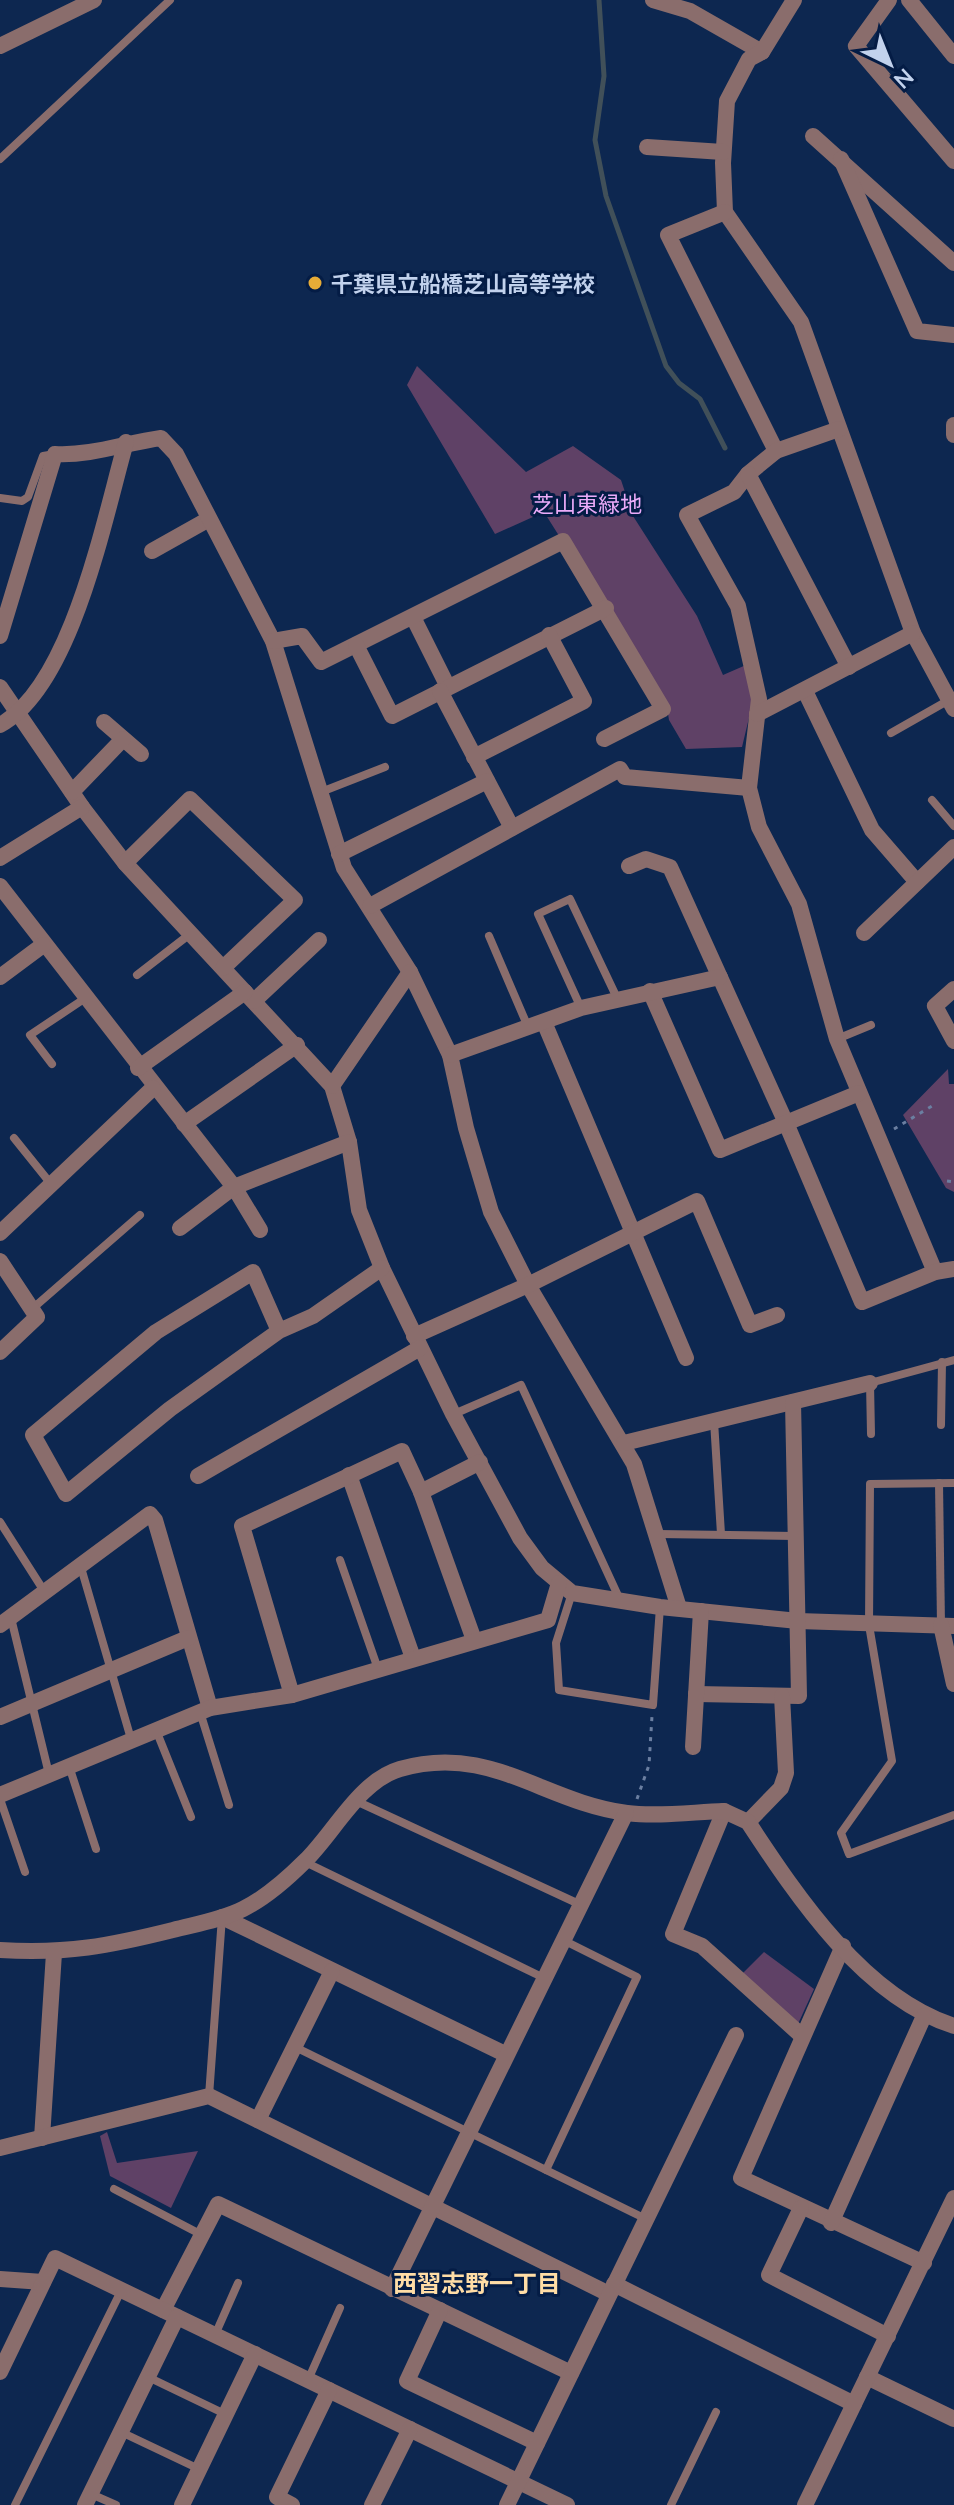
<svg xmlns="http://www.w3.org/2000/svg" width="954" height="2505" font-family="Lato,'Noto Sans JP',sans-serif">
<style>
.green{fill:#5f4166}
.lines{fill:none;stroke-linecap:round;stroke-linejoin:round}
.stream{stroke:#415059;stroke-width:5}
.path{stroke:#6b7fa1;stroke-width:3;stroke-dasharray:4 6;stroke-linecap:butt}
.service{stroke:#8a6d6c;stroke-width:8}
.minor{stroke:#8a6d6c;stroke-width:16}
.tertiary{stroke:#8a6d6c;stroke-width:16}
.poi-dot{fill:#e7ac37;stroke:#041c45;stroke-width:3}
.labels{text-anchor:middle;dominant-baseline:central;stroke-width:6;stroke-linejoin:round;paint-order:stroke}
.poi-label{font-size:22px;font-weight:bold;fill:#c2d2ed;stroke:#041c45;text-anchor:start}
.park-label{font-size:22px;fill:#ebabf9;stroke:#041c45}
.neighbourhood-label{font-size:24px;font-weight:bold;fill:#ffdda6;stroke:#041c45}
</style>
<rect width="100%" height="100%" fill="#0d2750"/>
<g class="green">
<polygon points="417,366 526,472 573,446 621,480 633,516 697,616 723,675 746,665 754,697 742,747 686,749 669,720 667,707 544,512 495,534 407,385"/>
<polygon points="948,1069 949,1084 954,1084 954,1192 946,1188 903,1115"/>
<polygon points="764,1952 814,1989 798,2024 740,1976"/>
<polygon points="107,2132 117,2163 198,2151 171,2208 110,2176 100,2136"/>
</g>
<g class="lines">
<polyline class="stream" points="599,0 604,76 595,140 606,196 666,366 679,383 700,399 725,448"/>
<g class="path">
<polyline points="894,1129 932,1106"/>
<polyline points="947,1181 954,1182"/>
<polyline points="637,1799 649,1765 652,1716"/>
</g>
<g class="service">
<polyline points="0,159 170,0"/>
<polyline points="0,498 22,501 28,497 43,456 55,454"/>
<polyline points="891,733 949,700"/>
<polyline points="321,792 385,767"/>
<polyline points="932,800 954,826"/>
<polyline points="489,936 528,1027"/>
<polyline points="137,975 190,934"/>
<polyline points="581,1008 538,914 570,899 617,998"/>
<polyline points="837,1039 871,1025"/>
<polyline points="52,1064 30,1035 84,999"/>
<polyline points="14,1138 51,1184"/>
<polyline points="32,1309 140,1215"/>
<polyline points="454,1414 521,1385 620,1600"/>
<polyline points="714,1421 721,1534"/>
<polyline points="941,1425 942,1362"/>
<polyline points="871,1434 870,1383 954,1360"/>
<polyline points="939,1483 941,1625"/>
<polyline points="954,1483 870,1484 869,1625 892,1761 841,1833 849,1854 954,1815"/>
<polyline points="0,1522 44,1591"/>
<polyline points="658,1534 795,1536"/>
<polyline points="340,1560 378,1669"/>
<polyline points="80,1564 131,1739"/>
<polyline points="572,1593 556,1643 559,1690 653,1705 660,1607"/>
<polyline points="11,1618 49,1774"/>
<polyline points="200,1712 229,1805"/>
<polyline points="156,1730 191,1817"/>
<polyline points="69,1766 96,1849"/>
<polyline points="0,1799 25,1872"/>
<polyline points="356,1801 579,1904"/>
<polyline points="305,1862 542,1977"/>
<polyline points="295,2047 646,2219"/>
<polyline points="209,2096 222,1917"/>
<polyline points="546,2170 637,1977 563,1940"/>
<polyline points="114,2189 202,2235"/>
<polyline points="215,2335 238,2283"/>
<polyline points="148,2377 225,2414"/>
<polyline points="308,2380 340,2308"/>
<polyline points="121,2432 199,2469"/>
<polyline points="91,2494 116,2505"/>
<polyline points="15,2505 121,2291"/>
<polyline points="671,2505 716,2412"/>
</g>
<g class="minor">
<polyline points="653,0 690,11 762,52"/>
<polyline points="794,0 762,52 749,59 727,101 723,163 725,212 801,322 913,633 954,709"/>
<polyline points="889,0 856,46 954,161"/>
<polyline points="909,0 954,56"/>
<polyline points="813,136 954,263"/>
<polyline points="647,147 723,152"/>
<polyline points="841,159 917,331 954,335"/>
<polyline points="725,212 668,235 776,451"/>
<polyline points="954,425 954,435"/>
<polyline points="839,429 776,451 748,474 734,492 687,515 738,606 759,699 749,788 759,827 799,904 837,1039 935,1272"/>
<polyline points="748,474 849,667"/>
<polyline points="152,551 209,519"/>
<polyline points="413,617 448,687"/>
<path d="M 0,636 L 55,454 C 91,456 125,443 161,438 L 176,454 L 273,641 L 344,868 L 410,972 L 450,1055 L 466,1128 L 491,1212 L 528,1285 L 634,1464 L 679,1608"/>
<polyline points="273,641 302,636 321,662 563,541 663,709 604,739"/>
<polyline points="356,645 392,716 606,608"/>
<polyline points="0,687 82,807 125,863 332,1086 349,1142 359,1210 382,1268 453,1414 520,1538 542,1568 572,1593 660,1607 798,1621 954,1626"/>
<polyline points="440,691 512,828"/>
<polyline points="805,691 872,830 917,882"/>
<polyline points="757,714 913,633"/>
<polyline points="104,722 141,754"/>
<path d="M 0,725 C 72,686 104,519 126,442"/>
<polyline points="474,757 584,701 549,635"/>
<polyline points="72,792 123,739"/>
<polyline points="339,854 487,781"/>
<polyline points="0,858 82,807"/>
<polyline points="125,863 190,799 295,900 223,968"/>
<polyline points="629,866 646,859 670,867 786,1123 862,1302 935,1272 954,1269"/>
<polyline points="0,886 234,1187 260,1230"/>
<polyline points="370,906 620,769 625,777 749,788"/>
<polyline points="864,933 954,847"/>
<polyline points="0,977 43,945"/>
<polyline points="954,989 935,1006 954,1041"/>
<polyline points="650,991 720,1150 859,1093"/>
<polyline points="254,1001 319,940"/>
<polyline points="544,1022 686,1358"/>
<polyline points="450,1055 581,1008 720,977"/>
<polyline points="138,1068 245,992"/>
<polyline points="332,1086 410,972"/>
<polyline points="184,1124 297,1045"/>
<polyline points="180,1228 234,1187 349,1142"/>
<polyline points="0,1233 153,1088"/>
<polyline points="0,1261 37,1317 0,1352"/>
<polyline points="279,1331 253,1272 156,1332 33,1435 66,1494 170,1409 279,1331 313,1316 382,1268"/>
<polyline points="414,1336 528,1285 697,1201 750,1325 777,1315"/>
<polyline points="624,1443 870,1383"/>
<polyline points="349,1475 413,1658"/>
<polyline points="198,1476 420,1348"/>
<polyline points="421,1492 480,1462"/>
<polyline points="0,1625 150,1514 155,1520 210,1708"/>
<polyline points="941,1625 954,1684"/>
<polyline points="696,1694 799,1696 793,1402"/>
<polyline points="292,1695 242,1526 402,1451 421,1492 474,1640"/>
<polyline points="0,1717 188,1638"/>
<polyline points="693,1747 701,1611"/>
<polyline points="0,1795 210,1708 292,1695 548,1620 559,1583"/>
<polyline points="724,1811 673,1934 702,1946 802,2036"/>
<polyline points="748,1822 781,1788 786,1773 782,1696"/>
<polyline points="222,1917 505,2054"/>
<polyline points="843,1946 741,2178 924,2263"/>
<path d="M 0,1950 C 67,1954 109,1946 173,1930 C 196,1924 221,1920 243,1909 C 265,1898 288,1878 305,1861 C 334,1833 359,1781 400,1769 C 490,1743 543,1802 627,1813 C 658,1817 693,1812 724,1811 L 748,1822 C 798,1898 864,1997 954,2026"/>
<polyline points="258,2120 332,1971"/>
<polyline points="42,2138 54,1953"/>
<polyline points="0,2148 209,2096 609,2294"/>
<polyline points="801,2208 769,2275 888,2336"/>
<polyline points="831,2223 924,2016"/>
<polyline points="0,2279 43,2282"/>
<polyline points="614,2284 854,2404"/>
<polyline points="392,2289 626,1813"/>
<polyline points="163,2310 218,2204 571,2373"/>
<polyline points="440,2310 407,2381 537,2443"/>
<polyline points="0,2372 55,2258 567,2505"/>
<polyline points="867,2377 954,2419"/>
<polyline points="85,2505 177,2317"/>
<polyline points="182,2505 255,2354"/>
<polyline points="292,2505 277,2497 329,2390"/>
<polyline points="372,2505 410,2429"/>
<polyline points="507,2505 736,2035"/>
<polyline points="805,2505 954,2198"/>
</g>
<polyline class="tertiary" points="0,46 94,0"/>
</g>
<circle class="poi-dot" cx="315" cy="283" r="8"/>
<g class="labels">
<g class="poi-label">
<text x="331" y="283">千葉県立船橋芝山高等学校</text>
</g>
<g class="park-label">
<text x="587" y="503">芝山東緑地</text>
</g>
<g class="neighbourhood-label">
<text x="477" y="2282">西習志野一丁目</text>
</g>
</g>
<g transform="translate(890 64) rotate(137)" stroke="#041c45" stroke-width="6" paint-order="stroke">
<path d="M0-6L14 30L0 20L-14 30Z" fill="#c2d2ed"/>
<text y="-12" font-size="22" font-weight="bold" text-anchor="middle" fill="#c2d2ed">N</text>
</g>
</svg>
